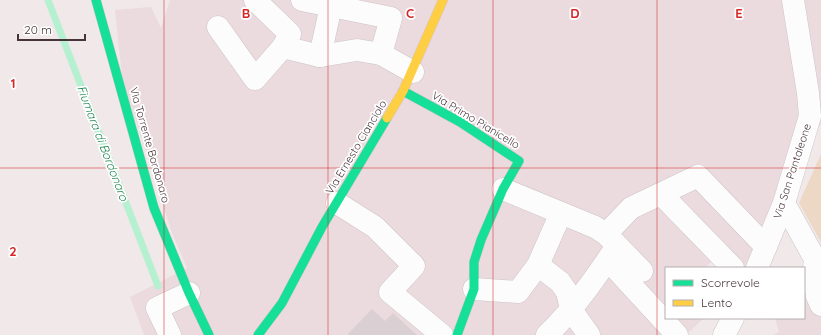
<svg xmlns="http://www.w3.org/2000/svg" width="821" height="335" font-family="Quicksand,sans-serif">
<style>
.residential{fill:#ebdbdf}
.green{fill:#edd8c6}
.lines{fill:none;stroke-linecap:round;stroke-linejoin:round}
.stream{stroke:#b5f1d0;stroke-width:7}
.building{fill:#dad0d3}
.street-casing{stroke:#ccc4c6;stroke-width:23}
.fast-casing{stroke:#d6c4c8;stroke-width:10}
.slow-casing{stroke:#d6c4c8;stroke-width:10}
.street{stroke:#fdfcfc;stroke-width:22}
.fast{stroke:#16e098;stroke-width:9}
.slow{stroke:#ffcf43;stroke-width:9}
.grid{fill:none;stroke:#d62828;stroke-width:1;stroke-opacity:0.55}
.labels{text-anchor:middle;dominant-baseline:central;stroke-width:3.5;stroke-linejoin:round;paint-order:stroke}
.street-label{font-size:11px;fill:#46343a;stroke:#fff}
.water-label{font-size:12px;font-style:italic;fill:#208750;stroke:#fff}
.grid-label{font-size:13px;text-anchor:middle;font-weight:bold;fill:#d62828;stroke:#fff;stroke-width:3.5;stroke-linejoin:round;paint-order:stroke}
</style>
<rect width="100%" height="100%" fill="#f0e8e9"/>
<g class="residential">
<polygon points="170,0 821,0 821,125 813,127 759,268 723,268 713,260 705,268 666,268 666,318 704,318 686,335 144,335 130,297 187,268 172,233 122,77 115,10 151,7 161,28"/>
<polygon points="821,274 821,335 772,335 779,332 775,318 804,318 804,280"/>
</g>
<polygon class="green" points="821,154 821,242 799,203"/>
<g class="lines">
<polyline class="stream" points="48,0 158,286"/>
</g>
<polygon class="building" points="372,309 385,321 393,313 417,335 347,335"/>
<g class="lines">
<defs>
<g id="street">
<polyline points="255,0 290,34 283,47 320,56 357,50 381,54 413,72"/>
<polyline points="302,0 391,18 381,54"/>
<polyline points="218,27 255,79 283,47"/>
<polyline points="320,56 331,6"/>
<polyline points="503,189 595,227 606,234 642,271"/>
<polyline points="661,194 733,268"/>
<polyline points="337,203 375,227 414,266 390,292 442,335"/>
<polyline points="784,203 815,259 813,276 817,296 821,305"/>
<polyline points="606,234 631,208 698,176 766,247"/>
<polyline points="608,260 677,335"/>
<polyline points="538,265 560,282 567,292 571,309 574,314 589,335"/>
<polyline points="757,268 784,203 810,116 808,93 793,0"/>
<polyline points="474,289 518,292 538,265 561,213"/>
<polyline points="170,335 157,308 189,293"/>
<path d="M 547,335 C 574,309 596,277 617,246"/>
<polyline points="724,335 733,318"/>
</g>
<g id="fast">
<polyline points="96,0 154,208 189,293 209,335"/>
<polyline points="403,91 460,122 519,161 503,189 481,240 474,262 474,289 457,335"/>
<polyline points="258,335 282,303 322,227 387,118"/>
</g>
<polyline id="slow" points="387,118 403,91 443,0"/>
</defs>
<use href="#street" class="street-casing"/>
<use href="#fast" class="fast-casing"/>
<use href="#slow" class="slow-casing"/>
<use href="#street" class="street"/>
<use href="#fast" class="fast"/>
<use href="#slow" class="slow"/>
</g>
<path class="grid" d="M 164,0 L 164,335M 328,0 L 328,335M 493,0 L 493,335M 657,0 L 657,335M 0,168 L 821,168"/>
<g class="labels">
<g class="street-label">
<text transform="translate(476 120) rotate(31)">Via Primo Pianicello</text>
<text transform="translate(150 145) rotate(74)">Via Torrente Bordonaro</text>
<text transform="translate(356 147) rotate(-59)">Via Ernesto Cianciolo</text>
<text transform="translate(792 171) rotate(-72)">Via San Pantaleone</text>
</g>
<g class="water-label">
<text transform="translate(103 143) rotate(69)">Fiumara di Bordonaro</text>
</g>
</g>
<g class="grid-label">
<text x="246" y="18">B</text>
<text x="410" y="18">C</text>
<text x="575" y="18">D</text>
<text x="739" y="18">E</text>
<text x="13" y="88">1</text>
<text x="13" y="256">2</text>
</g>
<rect x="665" y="267" width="140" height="52" fill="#ffffff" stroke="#b5aeb0"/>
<rect x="673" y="280" width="20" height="6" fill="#16e098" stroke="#b5aeb0"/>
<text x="701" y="287" font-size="12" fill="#46343a">Scorrevole</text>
<rect x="673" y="300" width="20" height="6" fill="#ffcf43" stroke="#b5aeb0"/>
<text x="701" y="307" font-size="12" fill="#46343a">Lento</text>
<path d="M18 34v6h67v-6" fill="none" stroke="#46343a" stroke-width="2"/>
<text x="24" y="34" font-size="12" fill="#46343a" stroke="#ffffff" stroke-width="3" paint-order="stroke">20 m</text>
</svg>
